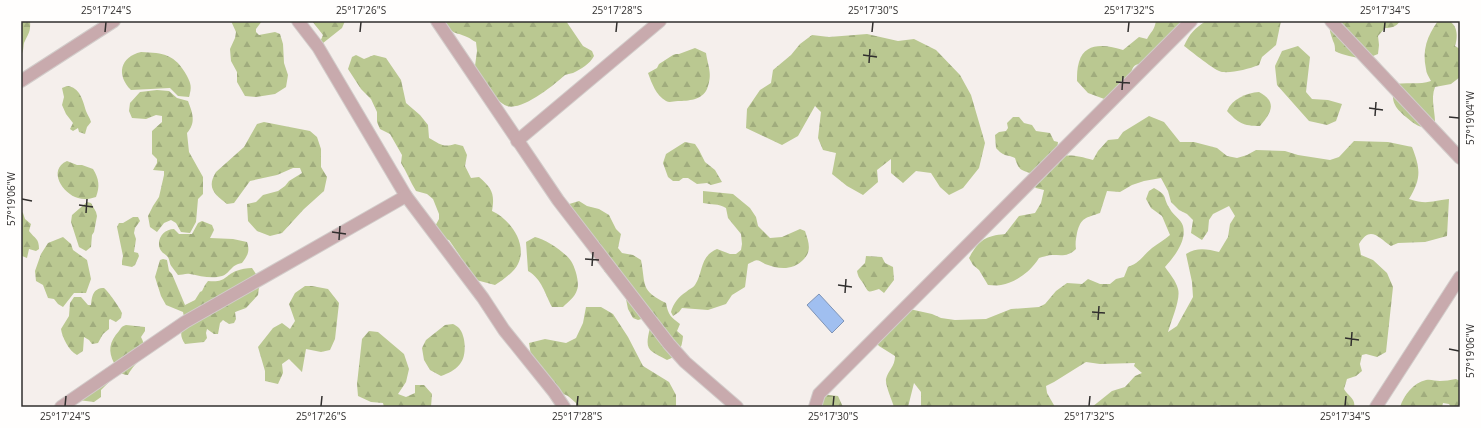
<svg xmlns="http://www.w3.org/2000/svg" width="1481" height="428" font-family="'Open Sans',sans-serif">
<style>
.forest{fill:url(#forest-firs)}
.water{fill:#a0bff0;stroke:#7f94b6}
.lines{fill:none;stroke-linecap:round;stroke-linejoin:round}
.minor-casing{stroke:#d2ccca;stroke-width:14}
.minor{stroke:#c8aaad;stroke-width:12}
.ticks{fill:none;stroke:#312f2e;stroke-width:1.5}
.neatline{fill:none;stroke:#312f2e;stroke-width:1.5}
.ticks-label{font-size:10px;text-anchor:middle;fill:#312f2e}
</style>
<defs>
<pattern id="forest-firs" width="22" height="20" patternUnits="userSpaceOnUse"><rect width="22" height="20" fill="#bac891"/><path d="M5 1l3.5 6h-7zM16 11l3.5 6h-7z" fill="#a0ac7d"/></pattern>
</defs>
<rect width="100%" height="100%" fill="#f5efec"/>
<g class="forest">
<path d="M 21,21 L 30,21 C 31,32 28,34 24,43 C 23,47 24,51 21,55 Z"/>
<polygon points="231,21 262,21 256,29 256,32 259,35 275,32 280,34 283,44 284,63 288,75 286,87 275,94 256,97 245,96 237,82 237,72 231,61 230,49 235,38 236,32"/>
<polygon points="312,21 345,21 342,28 318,47 323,35"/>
<path d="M 445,21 L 566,21 L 583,46 L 592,51 L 594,56 C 590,64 581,69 573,73 C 570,74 567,74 565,75 C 554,85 522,111 507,106 C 495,102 481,76 475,66 L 477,51 L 476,42 C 473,41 470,38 467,37 C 454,31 453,36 445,21 Z"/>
<path d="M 1156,21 L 1183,21 L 1146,65 C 1136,62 1131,66 1131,77 L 1107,100 L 1088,93 L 1077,81 C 1077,75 1077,68 1079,62 C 1085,41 1107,45 1123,50 L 1139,37 L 1147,39 C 1152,30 1154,31 1156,21 Z"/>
<path d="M 1206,21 L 1281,21 L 1276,45 L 1262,57 L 1259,65 C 1248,69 1234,73 1222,72 C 1215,71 1191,51 1184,46 C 1190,33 1194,29 1206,21 Z"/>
<path d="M 1333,21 L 1400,21 C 1396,27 1392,28 1385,28 L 1378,36 L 1379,45 L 1378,54 L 1363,60 C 1354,56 1344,56 1335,51 C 1335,48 1335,44 1333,41 C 1331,33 1327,29 1333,21 Z"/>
<path d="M 1438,21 C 1441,21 1445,20 1448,21 C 1458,24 1458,38 1455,46 L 1460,49 L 1460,77 L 1451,84 L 1435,87 C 1430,99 1436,114 1435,126 C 1431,126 1426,127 1422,127 C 1415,125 1411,121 1406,117 C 1394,107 1390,100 1395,84 C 1407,82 1419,85 1431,81 C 1429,77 1426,73 1426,69 C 1422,50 1427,36 1438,21 Z"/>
<polygon points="867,34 898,41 914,39 936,50 960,75 971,95 985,143 979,168 963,188 949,195 940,187 931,173 916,171 903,183 891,173 891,159 877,170 878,182 863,195 847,186 832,174 836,153 823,150 818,138 821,112 815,106 798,136 782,145 746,128 747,109 760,90 771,83 773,70 791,55 800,44 812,35 829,37"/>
<polygon points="1298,46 1310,57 1306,92 1312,99 1328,100 1342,104 1336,121 1327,125 1309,121 1277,85 1275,66 1282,51"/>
<path d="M 695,48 L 706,53 C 708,67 713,74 707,89 C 702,100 688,101 678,101 C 673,101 670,103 666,101 C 656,95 652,84 648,73 L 657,68 L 659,64 L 673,55 L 676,54 L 679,54 Z"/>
<path d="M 141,52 C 164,53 175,54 187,76 C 191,84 192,87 189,97 L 178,96 L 170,88 L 131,90 C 116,75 120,57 141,52 Z"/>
<path d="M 356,55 L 364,59 L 374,55 L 386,58 L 401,80 L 406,103 L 420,115 L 428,125 L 429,138 C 440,144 443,148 455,144 L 463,146 L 467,155 L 465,166 L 471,178 L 479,177 C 492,188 495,194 492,211 C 510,219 528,244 518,264 C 515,271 502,281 495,285 L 476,280 L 463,269 L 460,256 L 449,240 L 440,238 L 433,230 L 439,219 L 439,214 L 433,199 L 427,194 L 416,191 C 410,182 407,172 401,163 L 402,155 L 390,134 L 380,129 L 377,122 L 377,112 L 371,99 L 361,89 L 348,69 L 352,57 Z"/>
<path d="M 67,86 C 80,87 83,101 86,111 C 87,114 90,118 91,122 L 87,127 L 85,134 L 79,132 L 78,128 L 73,131 L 70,129 L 73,123 L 66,114 L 62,105 L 64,97 L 62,88 Z"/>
<path d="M 157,90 L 169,91 L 177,98 L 188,101 C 193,114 196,123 187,133 L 189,152 L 203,177 L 203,194 L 198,199 L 196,222 L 190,233 L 181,232 L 176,223 L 171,220 L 164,223 L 157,232 L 150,227 L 148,216 L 153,206 L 159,197 L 164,175 L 164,171 L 153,170 L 157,163 L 157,159 L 152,154 L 152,131 L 162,122 L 162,116 L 156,115 L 146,119 L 132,118 L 129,111 L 130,103 L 140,92 Z"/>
<path d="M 1259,92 C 1278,102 1271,113 1260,126 C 1243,126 1238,123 1227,111 C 1232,99 1246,93 1259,92 Z"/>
<path d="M 1149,116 L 1164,122 L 1180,142 L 1194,142 L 1217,148 L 1227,156 L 1237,158 L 1247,155 L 1256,150 L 1285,151 L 1298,155 L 1330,160 L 1339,157 L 1354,141 L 1388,142 L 1412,147 C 1421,170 1421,179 1409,199 C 1427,205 1431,201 1449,199 L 1447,236 L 1425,242 L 1398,243 L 1391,246 C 1378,237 1370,225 1359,244 L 1361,255 L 1373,260 L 1387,273 L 1393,287 L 1386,352 L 1377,357 L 1366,354 L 1362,355 L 1360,364 L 1362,371 L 1356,376 L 1347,379 L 1344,389 C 1348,396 1356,399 1354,407 L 1223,407 L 1219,405 L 1209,407 L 1092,407 L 1112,391 L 1125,387 L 1135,376 L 1142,373 L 1134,366 L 1135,363 L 1100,364 L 1086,362 L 1054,382 L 1046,386 L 1047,393 L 1055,407 L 921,407 L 921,392 L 914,383 L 908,407 L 894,407 C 892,400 885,385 886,379 C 888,370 895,367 895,356 L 879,346 L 874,340 L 905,308 L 932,314 L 941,318 L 955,320 L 986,319 L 1011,309 L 1039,307 L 1045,304 L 1056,291 L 1067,283 L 1082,284 L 1088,279 L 1100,284 L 1110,284 L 1116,279 L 1124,277 L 1128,267 C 1141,262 1142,256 1152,248 C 1159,243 1164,240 1170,235 L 1162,216 L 1151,208 L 1146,199 L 1149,191 L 1154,188 C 1169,196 1162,197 1170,209 C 1173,215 1181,219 1183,226 C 1187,241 1174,257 1165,267 C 1170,274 1176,281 1178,289 C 1181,299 1171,321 1168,332 L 1177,326 L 1193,297 L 1192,282 L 1186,254 C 1197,247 1207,249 1219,252 L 1228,237 L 1230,224 L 1235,216 L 1229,206 L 1213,214 L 1209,220 L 1208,231 L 1202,240 L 1191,233 L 1193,220 L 1187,214 L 1179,210 L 1171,202 L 1168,191 L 1161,178 L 1144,181 L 1132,185 L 1120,192 L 1107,191 L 1100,213 C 1086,218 1081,217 1077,233 C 1076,239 1075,243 1076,249 C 1068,257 1062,255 1052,255 C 1048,255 1043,257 1039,258 C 1031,271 1017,282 1001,285 C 997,286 992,285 988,285 L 979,270 L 973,265 L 969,258 C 979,240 985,236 1005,234 L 1019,216 L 1035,213 L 1041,203 L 1044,190 L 1036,188 L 1030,183 L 1033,174 C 1021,170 1019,171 1015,158 C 1006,154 1004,157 996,148 L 995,135 L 999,132 L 1006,131 L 1008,128 L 1007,123 L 1013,117 L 1019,117 L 1024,123 L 1032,125 L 1036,131 L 1050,133 L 1054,141 L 1058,142 L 1056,157 C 1071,154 1078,156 1093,160 L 1098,151 L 1108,140 L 1118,139 L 1123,132 Z"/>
<path d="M 264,122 L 310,131 L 317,137 L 321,149 L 321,167 L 327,177 L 324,191 L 304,209 L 282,233 L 270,236 L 257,231 L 248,221 L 247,204 L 256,202 L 263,195 L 278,191 L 285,186 L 289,181 L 302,173 L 300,168 L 293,168 L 277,175 L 250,181 L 234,203 L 227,204 C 215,195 206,188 216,172 L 244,147 L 257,124 Z"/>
<polygon points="685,142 695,144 699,150 705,162 715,170 722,182 711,185 707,183 697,184 688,178 683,178 679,181 673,181 668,177 663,163 666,154"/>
<path d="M 67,161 L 77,165 L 82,165 L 93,169 C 99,179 100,186 96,197 C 90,199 84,200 78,198 C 63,194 47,170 67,161 Z"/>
<path d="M 703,191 L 733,194 L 750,208 L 756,217 L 758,226 L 770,238 L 782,237 L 800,229 L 805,231 C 809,243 812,251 803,260 C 792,271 778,269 765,264 C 761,262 758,259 754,261 C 752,262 750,263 748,264 L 745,287 L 732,295 L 726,304 L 708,310 L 682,308 L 679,312 L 673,316 L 671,312 C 673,304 679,296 686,292 C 689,289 693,288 695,285 C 704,271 699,257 717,249 L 730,254 L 736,254 L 741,250 L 742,244 L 741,234 L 728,218 L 726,208 C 718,203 712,205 703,203 Z"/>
<path d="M 579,201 L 587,206 L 599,209 L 609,215 L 616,229 L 621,234 L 618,248 L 622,253 L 633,255 L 641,260 C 646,286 640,290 666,303 C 668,315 671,317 680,324 L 677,331 L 683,336 C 682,348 679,356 667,360 C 649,350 644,351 650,328 L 645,318 L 638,320 L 633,318 L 628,309 L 626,299 L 623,292 L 604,271 L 603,259 C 577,241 576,234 566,205 Z"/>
<polygon points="87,202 91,203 96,212 97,216 94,232 92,235 91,247 86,251 79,247 71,222 72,215"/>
<path d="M 21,211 L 23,213 L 25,219 L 31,224 L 29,231 C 35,239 39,238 39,249 L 36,251 L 29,249 L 27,258 L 22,256 L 21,253 Z"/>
<polygon points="133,217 138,217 140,221 135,228 134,233 136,239 134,252 138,253 139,256 135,265 132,267 122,265 122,261 123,256 117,227 119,223 123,223"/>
<path d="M 202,221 L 212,225 L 214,230 L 210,238 L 233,239 L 247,242 C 250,251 248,255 242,263 C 230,265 231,273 222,276 C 212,279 200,276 190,274 C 186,273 182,275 178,275 C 176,272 174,270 172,267 C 169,264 170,259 167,256 C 164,253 162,253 160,249 C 156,239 164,229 174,229 L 179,234 L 192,234 L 198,223 Z"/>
<polygon points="63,237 71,244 73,250 87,260 91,279 86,293 74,293 63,307 58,304 54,299 48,298 43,285 36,281 35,271 41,254 48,243"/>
<path d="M 535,237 C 545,239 565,252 571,261 C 575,267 580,283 577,290 C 575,297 568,302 563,307 L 552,307 C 545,294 542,279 528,271 L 526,242 Z"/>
<path d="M 866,256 L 882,257 L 885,263 L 893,267 L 894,280 L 884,293 L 879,289 C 867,293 869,293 863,283 C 860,279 858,277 857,271 L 865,263 Z"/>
<path d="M 163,259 L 167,260 L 169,271 L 172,274 L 185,305 L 195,300 L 200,292 L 202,291 L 205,285 L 208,281 C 226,283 224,276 236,271 C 241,269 247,268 252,268 L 260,280 L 258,295 L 246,308 L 235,312 L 236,319 L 234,323 L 229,324 L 223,320 L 220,323 L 218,334 L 214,334 L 207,329 L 206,333 L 207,338 L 204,342 L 185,344 C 179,335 181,331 185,322 L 183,312 L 166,305 L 161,296 L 155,277 L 160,260 Z"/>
<polygon points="305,286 312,286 328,289 339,303 335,339 330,350 321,352 306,349 302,372 289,359 282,364 283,373 278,384 265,381 265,371 258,347 273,328 282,323 290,329 295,321 289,304 295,293"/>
<path d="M 104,288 C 108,291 120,308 122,313 L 121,318 L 116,322 L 110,319 L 109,320 L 109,329 L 103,334 L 98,343 L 92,344 L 89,340 L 84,337 L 83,351 L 77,355 C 69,351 62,337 61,329 L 69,316 L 70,303 L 74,297 L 81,297 L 88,305 L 91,305 C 92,296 93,288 104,288 Z"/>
<polygon points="586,307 601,307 613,314 628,337 643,366 669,382 676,395 676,407 577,407 576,403 568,396 546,386 532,362 529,343 545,339 566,343 576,338 583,323"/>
<path d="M 453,324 C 455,325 457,326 459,328 C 466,336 467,356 460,364 C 454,371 449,373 441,376 L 430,370 L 424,360 L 422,348 L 426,340 L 445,325 Z"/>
<path d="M 126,325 L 145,327 L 145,331 L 141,337 C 150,353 135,362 128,375 C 120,375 118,370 114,363 C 108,351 109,342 119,331 C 121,328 122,326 126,325 Z"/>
<polygon points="369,331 378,332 404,354 409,369 406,382 398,394 406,397 415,393 415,385 424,385 432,394 431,407 384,407 383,403 371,402 358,396 357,384 362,339"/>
<path d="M 1456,379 L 1460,381 L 1460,407 L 1451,407 L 1449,404 L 1443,403 L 1442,407 L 1400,407 C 1404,395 1413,383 1426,380 C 1431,379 1435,381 1440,381 C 1445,381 1450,380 1456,379 Z"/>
<polygon points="111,380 101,390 101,397 94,402 78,400 72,407 63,407"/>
<polygon points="819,394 838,396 843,407 815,407"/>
</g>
<polygon class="water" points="819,294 844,321 832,333 807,305"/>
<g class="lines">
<defs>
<g id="minor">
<polyline points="298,21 318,47 406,196 483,298 504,330 554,392 564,407"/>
<polyline points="437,21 558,200 669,344 685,362 737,407"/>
<polyline points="1331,21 1460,158"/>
<polyline points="21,81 114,21"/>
<polyline points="517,141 660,21"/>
<polyline points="61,407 185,322 406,196"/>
<polyline points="815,407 819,394 1191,21"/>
<polyline points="1376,407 1460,277"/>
</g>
</defs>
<use href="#minor" class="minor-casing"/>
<use href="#minor" class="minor"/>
</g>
<path class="ticks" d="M 105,32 L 106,22M 360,32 L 361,22M 616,32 L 617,22M 872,32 L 873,22M 1128,32 L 1129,22M 1384,32 L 1385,22M 863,55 L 877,57M 869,63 L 870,49M 1116,82 L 1130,83M 1122,90 L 1123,76M 1369,108 L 1383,110M 1375,116 L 1376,102M 1449,117 L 1459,118M 22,199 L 32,201M 79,205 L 93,207M 86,213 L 87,199M 332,232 L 346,234M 339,240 L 340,226M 585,259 L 599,260M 592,266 L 593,252M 838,285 L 852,287M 845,293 L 846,279M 1092,312 L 1105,313M 1098,320 L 1099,306M 1345,338 L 1359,340M 1351,346 L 1352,332M 1449,349 L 1459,351M 65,406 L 66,396M 321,406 L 322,396M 577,406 L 578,396M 833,406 L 834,396M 1089,406 L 1090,396M 1345,406 L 1346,396"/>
<rect width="1481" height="428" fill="none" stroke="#fffefd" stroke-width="44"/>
<rect x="22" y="22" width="1437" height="384" class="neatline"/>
<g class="ticks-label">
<text x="106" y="14">25°17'24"S</text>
<text x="361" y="14">25°17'26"S</text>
<text x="617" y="14">25°17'28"S</text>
<text x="873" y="14">25°17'30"S</text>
<text x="1129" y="14">25°17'32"S</text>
<text x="1385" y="14">25°17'34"S</text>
<text transform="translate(1470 118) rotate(-90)" y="4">57°19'04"W</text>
<text transform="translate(11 199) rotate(-90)" y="4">57°19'06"W</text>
<text transform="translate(1470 351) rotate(-90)" y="4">57°19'06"W</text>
<text x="65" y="420">25°17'24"S</text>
<text x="321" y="420">25°17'26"S</text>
<text x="577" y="420">25°17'28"S</text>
<text x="833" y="420">25°17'30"S</text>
<text x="1089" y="420">25°17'32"S</text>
<text x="1345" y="420">25°17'34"S</text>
</g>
</svg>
